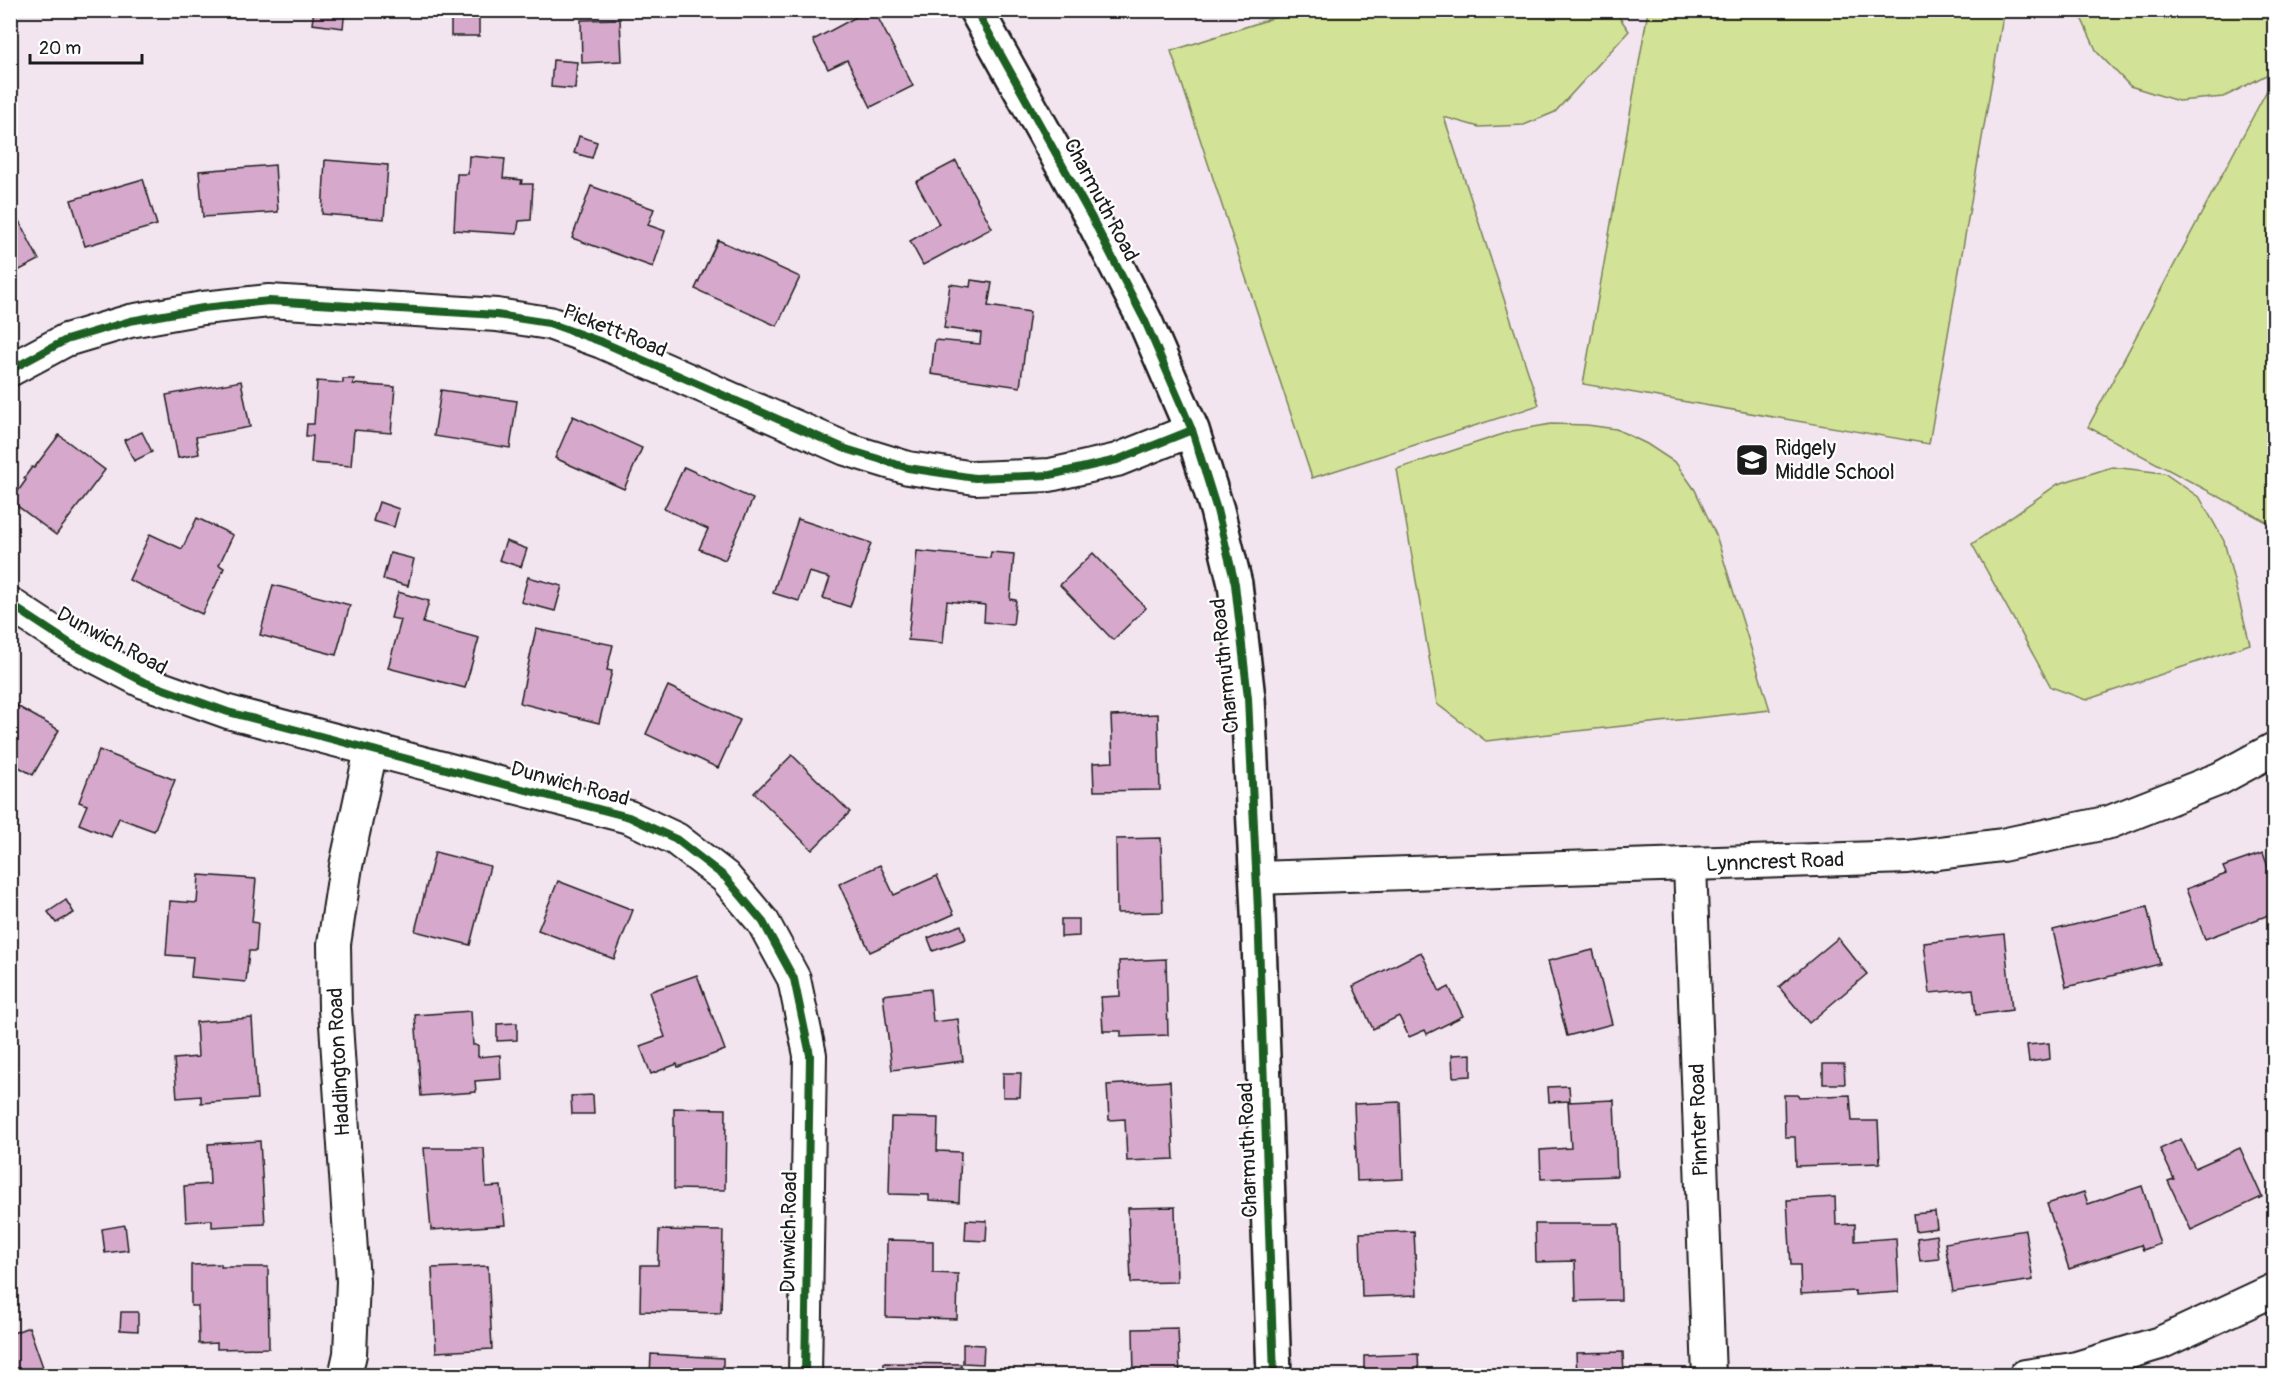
<svg xmlns="http://www.w3.org/2000/svg" width="2285" height="1386" font-family="Pangolin,sans-serif">
<style>
.green{fill:#d2e397;stroke:#77805a;stroke-width:1.5}
.building{fill:#d6a9cc;stroke:#1c1c1c;stroke-width:1.5}
.lines{fill:none;stroke-linecap:round;stroke-linejoin:round}
.minor-casing{stroke:#1c1c1c;stroke-width:36}
.tertiary-casing{stroke:#1c1c1c;stroke-width:38}
.minor{stroke:#fff;stroke-width:32}
.tertiary{stroke:#fff;stroke-width:33}
.cycleway-casing{stroke:#fff;stroke-width:11}
.cycleway{stroke:#1b5e20;stroke-width:8}
.labels{text-anchor:middle;dominant-baseline:central;stroke-width:4.5;stroke-linejoin:round;paint-order:stroke}
.street-label{font-size:21px;fill:#1c1c1c;stroke:#fff}
.poi-label{font-size:21px;fill:#1c1c1c;stroke:#fff;text-anchor:start}
</style>
<rect width="100%" height="100%" fill="#f3e5f0"/>
<filter id="ink" filterUnits="userSpaceOnUse"><feTurbulence type="fractalNoise" baseFrequency=".0167" numOctaves="2"/><feDisplacementMap in="SourceGraphic" scale="12" xChannelSelector="R" yChannelSelector="G"/><feConvolveMatrix kernelMatrix="1 2 1 2 8 2 1 2 1" color-interpolation-filters="sRGB"/></filter>
<g filter="url(#ink)">
<g class="green">
<polygon points="1295,11 1615,11 1629,31 1555,112 1524,125 1479,127 1444,117 1539,405 1312,478 1171,51"/>
<polygon points="1648,11 2004,11 1929,444 1583,384"/>
<polygon points="2078,11 2274,11 2274,71 2224,97 2178,101 2130,86 2097,52"/>
<polygon points="2274,77 2274,526 2088,427"/>
<polygon points="1551,424 1587,425 1616,429 1647,444 1676,463 1695,490 1716,535 1770,710 1486,741 1437,704 1397,469 1512,431"/>
<polygon points="2112,467 2164,473 2200,498 2224,541 2250,644 2086,700 2051,687 1972,544 2058,484"/>
</g>
<g class="building">
<polygon points="314,10 345,10 343,28 312,24"/>
<rect x="451" y="10" width="28" height="26"/>
<polygon points="869,10 874,10 913,86 871,107 847,60 828,69 813,40"/>
<polygon points="620,19 622,61 582,63 581,20"/>
<polygon points="553,60 577,62 575,89 551,87"/>
<polygon points="579,136 597,142 592,158 574,153"/>
<polygon points="469,156 505,159 503,178 522,180 521,184 533,184 531,220 519,221 517,234 454,230 457,174 468,174"/>
<polygon points="325,160 388,165 384,219 322,214"/>
<polygon points="956,161 992,228 923,265 910,241 939,224 916,182"/>
<polygon points="275,165 278,212 203,217 199,171"/>
<polygon points="143,179 157,225 85,246 71,200"/>
<polygon points="591,186 654,209 648,225 665,231 653,267 572,238"/>
<polygon points="18,219 39,260 10,275 10,223"/>
<polygon points="718,240 800,277 777,326 695,289"/>
<polygon points="971,280 992,283 988,306 1030,312 1020,387 931,374 935,340 980,344 981,333 944,328 950,284 970,287"/>
<polygon points="343,379 354,379 353,384 395,387 391,433 354,430 351,466 311,463 313,436 306,436 307,424 314,424 317,381 343,383"/>
<polygon points="241,381 250,427 196,437 199,454 178,458 166,395"/>
<polygon points="441,390 517,401 510,448 434,436"/>
<polygon points="573,416 642,448 624,489 555,458"/>
<polygon points="142,432 152,452 134,461 124,440"/>
<polygon points="59,435 105,470 56,535 11,501 26,480 24,478 32,467 34,468"/>
<polygon points="684,467 753,499 725,560 699,549 708,529 664,509"/>
<polygon points="379,502 399,509 394,527 373,521"/>
<polygon points="197,518 233,535 219,565 224,568 202,614 129,580 150,534 182,549"/>
<polygon points="798,519 871,543 850,607 823,598 830,578 809,572 799,601 773,593"/>
<polygon points="506,541 527,549 521,567 499,560"/>
<polygon points="917,551 990,558 991,552 1014,554 1010,599 1016,600 1013,625 984,622 985,605 947,601 943,643 908,640"/>
<polygon points="390,553 414,559 408,586 383,579"/>
<polygon points="1093,553 1146,608 1113,640 1060,585"/>
<polygon points="528,577 562,586 555,611 521,602"/>
<polygon points="273,585 350,605 336,655 260,635"/>
<polygon points="398,592 429,601 423,623 479,638 465,688 388,668 401,620 391,618"/>
<polygon points="536,629 613,645 607,670 612,671 599,723 520,703"/>
<polygon points="668,686 740,720 718,768 646,734"/>
<polygon points="10,702 59,730 33,775 10,762"/>
<polygon points="1158,714 1160,790 1094,791 1093,763 1113,762 1111,716"/>
<polygon points="99,750 175,780 154,831 119,818 111,837 79,824 87,805 79,802"/>
<polygon points="792,755 850,812 812,850 754,793"/>
<polygon points="1161,838 1163,912 1117,913 1116,839"/>
<polygon points="435,852 490,866 470,945 415,931"/>
<polygon points="2263,853 2274,884 2274,913 2205,939 2186,889 2226,874 2223,867"/>
<polygon points="880,865 894,895 937,876 954,914 870,952 839,884"/>
<polygon points="199,875 256,879 252,922 258,923 256,951 249,951 246,982 191,977 193,957 166,955 170,901 197,903"/>
<polygon points="558,881 633,910 614,959 538,930"/>
<polygon points="66,900 74,913 56,923 48,912"/>
<polygon points="2147,907 2160,964 2066,987 2053,930"/>
<polygon points="1061,919 1079,919 1079,936 1061,937"/>
<polygon points="961,925 966,939 933,951 928,938"/>
<polygon points="2004,934 2012,1010 1976,1015 1973,989 1930,993 1924,943"/>
<polygon points="1838,938 1867,974 1809,1023 1779,987"/>
<polygon points="1593,950 1612,1024 1567,1036 1548,961"/>
<polygon points="1421,952 1440,992 1449,987 1463,1016 1427,1034 1425,1030 1409,1037 1399,1016 1373,1029 1353,986"/>
<polygon points="1166,959 1168,1035 1121,1037 1121,1031 1103,1031 1101,997 1120,996 1119,961"/>
<polygon points="697,975 725,1050 678,1067 677,1064 651,1074 640,1046 665,1037 649,992"/>
<polygon points="930,989 933,1022 958,1019 963,1061 892,1070 883,995"/>
<polygon points="471,1011 473,1045 478,1045 478,1057 500,1055 501,1079 475,1081 476,1092 421,1096 415,1015"/>
<polygon points="252,1018 257,1099 201,1103 201,1096 177,1098 174,1059 198,1057 196,1022"/>
<polygon points="517,1023 517,1040 497,1041 497,1024"/>
<polygon points="2049,1043 2050,1059 2029,1062 2027,1045"/>
<polygon points="1471,1054 1471,1076 1453,1077 1452,1055"/>
<polygon points="1823,1064 1844,1064 1845,1084 1823,1084"/>
<polygon points="1003,1073 1021,1073 1020,1097 1003,1097"/>
<polygon points="1170,1081 1174,1159 1127,1161 1125,1119 1109,1120 1107,1085"/>
<polygon points="1569,1086 1570,1101 1549,1102 1548,1087"/>
<polygon points="593,1095 594,1114 572,1114 571,1096"/>
<polygon points="1784,1095 1798,1095 1799,1097 1850,1095 1852,1121 1878,1121 1880,1163 1796,1166 1795,1137 1785,1137"/>
<polygon points="1614,1100 1617,1176 1541,1179 1540,1150 1571,1148 1568,1102"/>
<polygon points="1400,1102 1403,1179 1357,1181 1354,1104"/>
<polygon points="674,1108 726,1109 725,1190 674,1189"/>
<polygon points="891,1117 938,1118 937,1151 961,1152 959,1202 929,1200 929,1195 889,1194"/>
<polygon points="2181,1139 2195,1168 2240,1148 2262,1197 2191,1230 2168,1181 2174,1179 2160,1149"/>
<polygon points="260,1141 265,1224 212,1227 212,1220 186,1222 184,1186 210,1184 208,1144"/>
<polygon points="424,1148 484,1148 486,1187 501,1186 505,1225 431,1230"/>
<polygon points="2142,1186 2160,1244 2143,1250 2141,1245 2069,1269 2047,1204 2084,1192 2088,1204"/>
<polygon points="1835,1197 1836,1225 1855,1224 1855,1241 1896,1238 1899,1292 1855,1295 1855,1291 1801,1294 1800,1265 1791,1265 1787,1200"/>
<polygon points="1175,1207 1177,1282 1131,1283 1128,1208"/>
<polygon points="1935,1212 1937,1228 1915,1231 1913,1214"/>
<polygon points="966,1220 987,1221 986,1241 965,1240"/>
<polygon points="1535,1224 1619,1224 1621,1300 1576,1301 1575,1261 1536,1262"/>
<polygon points="125,1225 128,1250 105,1253 102,1229"/>
<polygon points="659,1230 723,1231 721,1313 640,1311 641,1265 658,1265"/>
<polygon points="2025,1230 2033,1280 1953,1292 1945,1243"/>
<polygon points="1414,1231 1417,1295 1362,1297 1360,1233"/>
<polygon points="1936,1235 1939,1259 1920,1261 1917,1238"/>
<polygon points="887,1240 933,1241 933,1273 958,1274 957,1319 886,1317"/>
<polygon points="221,1264 221,1267 268,1267 269,1348 217,1349 217,1343 199,1344 198,1306 191,1306 191,1265"/>
<polygon points="488,1266 492,1349 436,1352 432,1268"/>
<polygon points="121,1312 138,1312 138,1331 120,1330"/>
<polygon points="29,1327 44,1370 27,1376 10,1376 10,1334"/>
<polygon points="1178,1328 1180,1376 1134,1376 1133,1329"/>
<polygon points="963,1344 984,1345 983,1364 963,1363"/>
<polygon points="1623,1352 1624,1376 1577,1376 1576,1353"/>
<polygon points="651,1354 723,1358 723,1376 650,1376"/>
<polygon points="1418,1354 1419,1376 1364,1376 1364,1356"/>
<polygon points="884,1363 961,1364 961,1376 884,1376"/>
</g>
<g class="lines">
<defs>
<g id="minor">
<polyline points="10,370 66,340 130,321 203,308 269,301 497,315 549,323 602,342 846,449 908,468 975,478 1050,475 1117,460 1192,430"/>
<polyline points="10,604 71,644 144,682 228,712 629,817 676,839 725,877 763,922 794,979 810,1055 805,1376"/>
<polyline points="1690,865 1709,1376"/>
<polyline points="1257,878 1907,857 2002,845 2110,822 2219,779 2274,749"/>
<polyline points="345,1376 350,1354 353,1281 335,1009 334,944 346,866 371,750"/>
<polyline points="2025,1376 2073,1369 2160,1343 2274,1290"/>
</g>
<polyline id="tertiary" points="976,10 1093,220 1145,321 1192,430 1217,510 1235,584 1248,698 1258,911 1274,1376"/>
</defs>
<use href="#minor" class="minor-casing"/>
<use href="#tertiary" class="tertiary-casing"/>
<use href="#minor" class="minor"/>
<use href="#tertiary" class="tertiary"/>
<defs>
<g id="cycleway">
<polyline points="976,10 1093,220 1145,321 1192,430 1217,510 1235,584 1248,698 1258,911 1274,1376"/>
<polyline points="10,370 66,340 130,321 203,308 269,301 497,315 549,323 602,342 846,449 908,468 975,478 1050,475 1117,460 1192,430"/>
<polyline points="10,604 71,644 144,682 228,712 629,817 676,839 725,877 763,922 794,979 810,1055 805,1376"/>
</g>
</defs>
<use href="#cycleway" class="cycleway-casing"/>
<use href="#cycleway" class="cycleway"/>
</g>
</g>
<defs>
<symbol id="school-square" viewBox="-11 -11 22 22"><rect x="-9" y="-9" width="18" height="18" rx="4" fill="#1c1c1c" stroke="#fff"/><path d="M0-5L7-2L0 1L-7-2ZM-4 1L0 2.5L4 1V4Q0 6-4 4Z" fill="#fff"/></symbol>
</defs>
<g fill-rule="evenodd">
<use href="#school-square" x="1733" y="441" width="38" height="38"/>
</g>
<g class="labels">
<g class="street-label">
<text transform="translate(1101 200) rotate(62)">Charmuth Road</text>
<text transform="translate(615 331) rotate(22)">Pickett Road</text>
<text transform="translate(112 641) rotate(28)">Dunwich Road</text>
<text transform="translate(1225 666) rotate(-96)">Charmuth Road</text>
<text transform="translate(570 784) rotate(15)">Dunwich Road</text>
<text transform="translate(1775 862) rotate(-2)">Lynncrest Road</text>
<text transform="translate(339 1062) rotate(-93)">Haddington Road</text>
<text transform="translate(1699 1120) rotate(-92)">Pinnter Road</text>
<text transform="translate(1248 1150) rotate(-92)">Charmuth Road</text>
<text transform="translate(789 1232) rotate(-89)">Dunwich Road</text>
</g>
<g class="poi-label">
<text x="1775" y="448">Ridgely<tspan x="1775" dy="24">Middle School</tspan></text>
</g>
</g>
<rect width="2285" height="1386" fill="none" stroke="#fff" stroke-width="36"/>
<rect x="18" y="18" width="2249" height="1350" fill="none" stroke="#1c1c1c" stroke-width="2" filter="url(#ink)"/>
<path d="M30 54v9h112v-9" fill="none" stroke="#1c1c1c" stroke-width="3"/>
<text x="39" y="54" font-size="18" fill="#1c1c1c" stroke="#ffffff" stroke-width="4.5" paint-order="stroke">20 m</text>
</svg>
